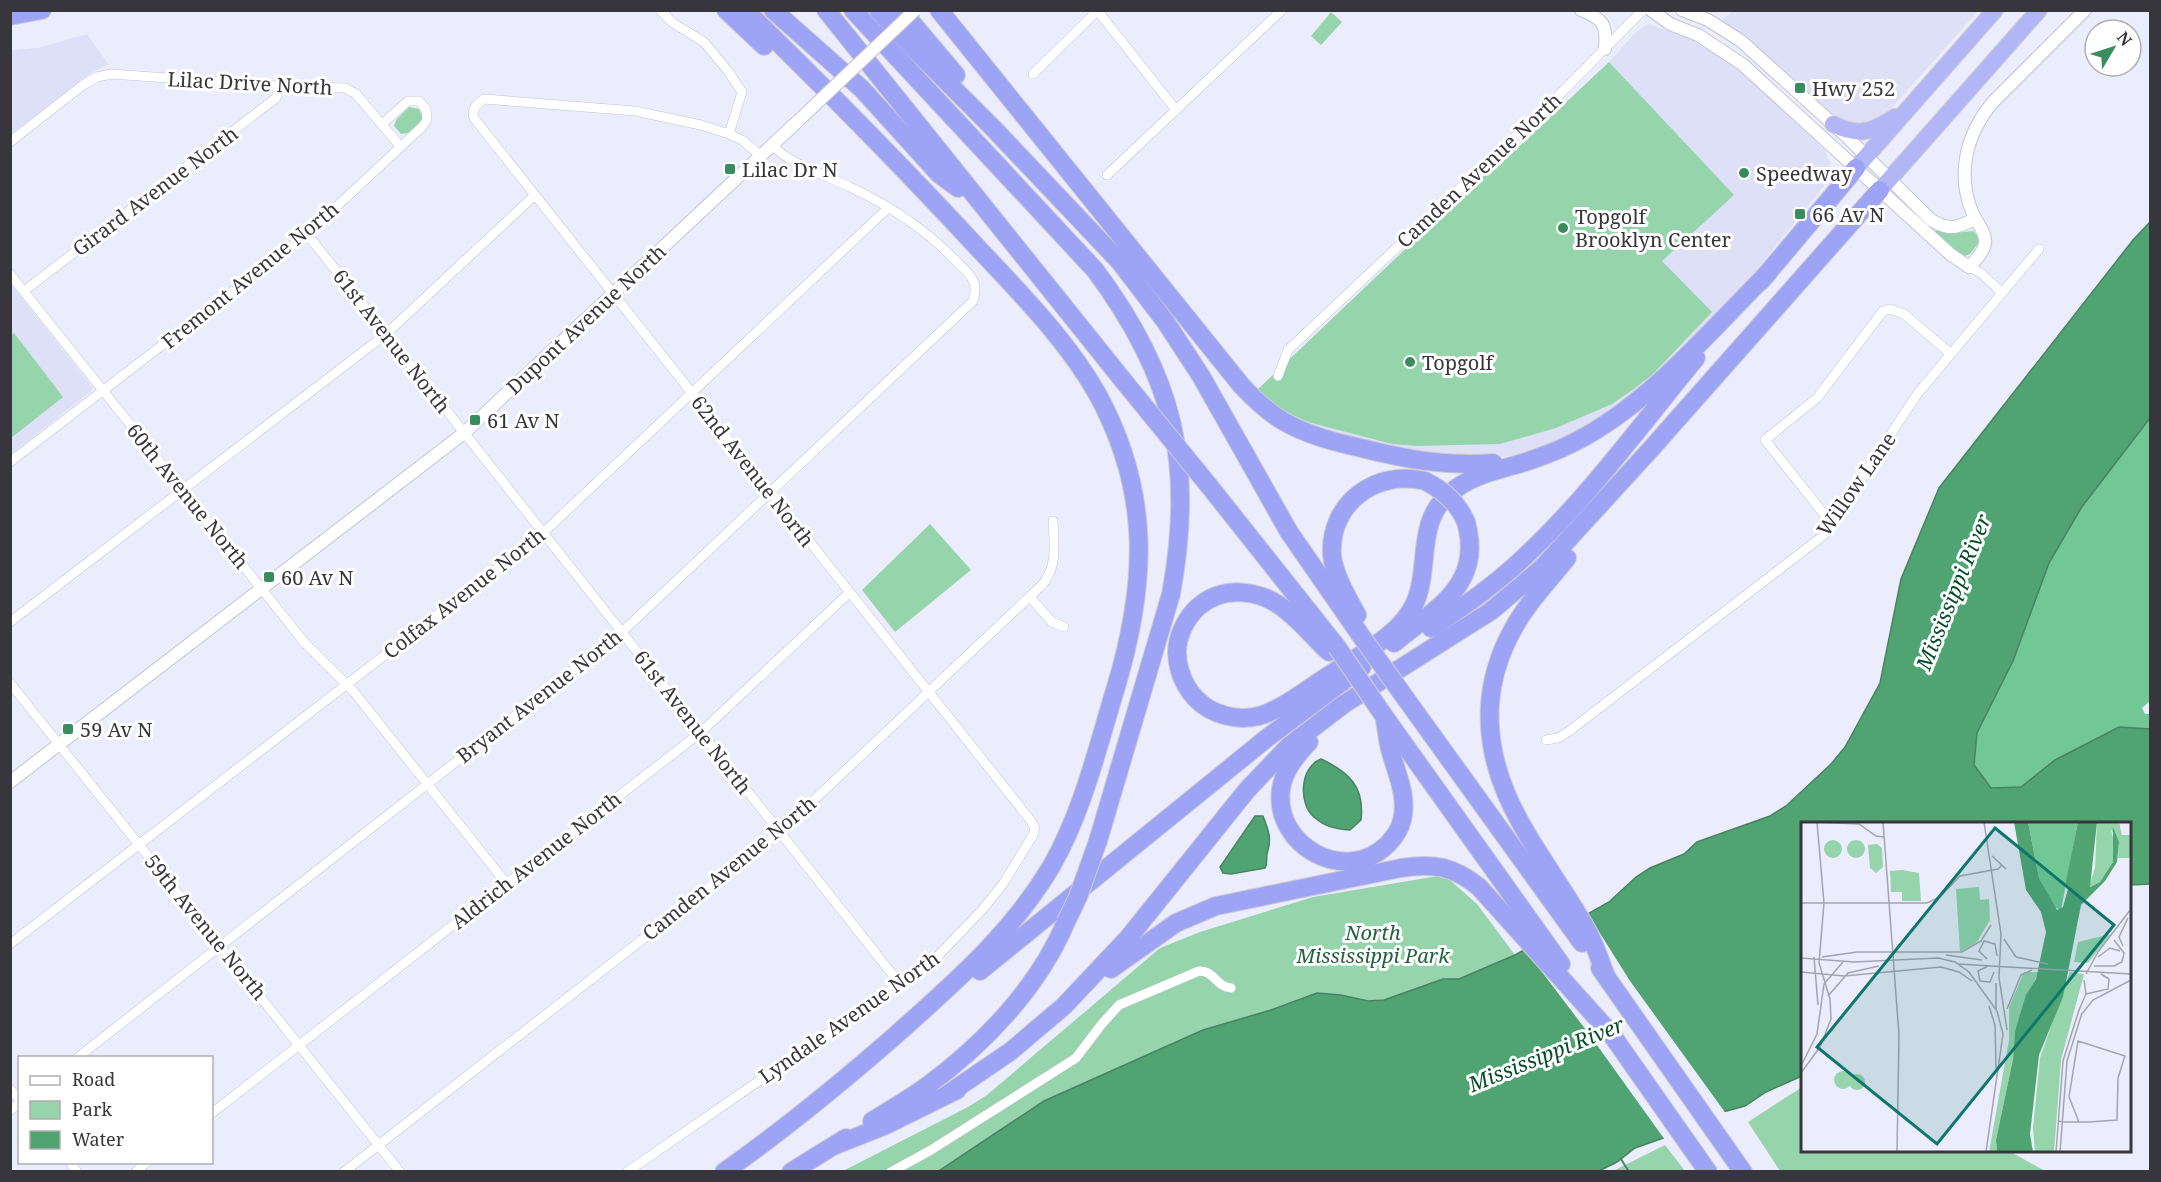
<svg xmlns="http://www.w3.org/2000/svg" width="2161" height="1182" font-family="'Noto Serif',serif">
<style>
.built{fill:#dde0f6}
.green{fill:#96d4ac}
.forest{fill:#72c894}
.water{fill:#4fa472;stroke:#488362;stroke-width:1.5}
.pier{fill:#ebedfc}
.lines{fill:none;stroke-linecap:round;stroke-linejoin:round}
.stream{stroke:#488362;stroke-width:2}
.minor-casing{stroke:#c2c4d2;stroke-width:10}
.tertiary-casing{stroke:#c2c4d2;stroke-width:14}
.trunk-casing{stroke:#cfcfd0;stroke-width:18}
.motorway-casing{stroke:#cfcfd0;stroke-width:20}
.minor{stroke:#fff;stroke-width:9}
.tertiary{stroke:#fff;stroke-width:12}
.trunk{stroke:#b2b6f7;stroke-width:16}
.motorway{stroke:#9ea4f5;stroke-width:18}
.tertiary-bridge-casing{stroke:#c2c4d2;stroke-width:14;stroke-linecap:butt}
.motorway-bridge-casing{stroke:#cfcfd0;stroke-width:20;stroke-linecap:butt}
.tertiary-bridge{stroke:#fff;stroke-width:12}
.motorway-bridge{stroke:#9ea4f5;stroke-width:18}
.poi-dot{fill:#3a8c5e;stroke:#fff;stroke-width:2}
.labels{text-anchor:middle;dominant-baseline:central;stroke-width:6;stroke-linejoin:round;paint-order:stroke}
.street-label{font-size:20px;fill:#36363c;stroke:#fff}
.poi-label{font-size:20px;fill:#36363c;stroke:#fff;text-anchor:start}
.park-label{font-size:20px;font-style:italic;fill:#22603d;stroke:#fff}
.water-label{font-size:21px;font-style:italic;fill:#064c2b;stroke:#fff}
.inset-road{fill:none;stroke:#a3a4af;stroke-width:1.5}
.view{fill:#0f766e;fill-opacity:0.15;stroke:#0f766e;stroke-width:3}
.inset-edge{fill:none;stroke:#36363c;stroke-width:3}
</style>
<rect width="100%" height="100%" fill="#ebedfc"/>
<g class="built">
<polygon points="1734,10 1978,11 1880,121 1844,126 1720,22"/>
<polygon points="1648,24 1693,40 1732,62 1824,149 1830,163 1829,175 1824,186 1750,278 1632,398 1559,444 1515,455 1481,459 1439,460 1306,427 1254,393 1478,180 1522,144 1609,62 1636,32"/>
<polygon points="87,34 108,64 85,77 11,134 11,50 38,48"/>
<polygon points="10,283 93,388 91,391 11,454"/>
</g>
<g class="green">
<polygon points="1331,12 1342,22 1321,45 1311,36"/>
<polygon points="1609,62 1734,195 1662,261 1712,312 1653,374 1635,388 1612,404 1556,428 1500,444 1417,446 1392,444 1308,422 1284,411 1257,390 1478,180 1522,144"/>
<polygon points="409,107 419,109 423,119 408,133 401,134 394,126 396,120"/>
<polygon points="1937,230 1953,233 1973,231 1978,236 1980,241 1970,254 1962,257 1934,233"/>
<polygon points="14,333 63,397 11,438 10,336"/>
<polygon points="930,524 971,570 895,632 862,590"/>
<polygon points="1444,875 1477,904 1515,955 1459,979 1443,979 1384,1000 1368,1001 1341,995 1317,993 1271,1010 1044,1101 937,1171 841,1172 968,1107 987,1095 1160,948 1200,932 1313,897"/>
<polygon points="1802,1087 1802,1150 2009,1151 2045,1171 1780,1171 1748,1122"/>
<polygon points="1665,1145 1685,1171 1613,1171"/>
</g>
<polygon class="forest" points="2150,418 2150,701 2142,708 2145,714 2150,714 2150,729 2119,727 2055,760 2021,787 1991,788 1974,766 1977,733 2013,661 2049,563 2081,508"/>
<g class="water">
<polygon points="2150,222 2150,418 2081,508 2049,563 2013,661 1977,733 1974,765 1991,788 2021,787 2055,760 2119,727 2150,729 2150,884 2130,885 2130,824 1802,824 1802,1076 1766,1092 1745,1106 1697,1119 1686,1130 1635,1148 1617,1162 1599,1171 937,1172 1044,1101 1203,1030 1271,1010 1317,993 1341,995 1368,1001 1384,1000 1443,979 1459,979 1515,955 1609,902 1636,877 1650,868 1684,854 1697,842 1770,816 1786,806 1831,764 1845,747 1880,683 1901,579 1939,488 2133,240"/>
<path d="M 1321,759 C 1349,772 1365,787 1361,820 L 1350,830 C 1336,829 1325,827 1314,817 C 1298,803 1300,767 1321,759 Z"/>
<path d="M 1255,816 L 1263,816 C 1269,833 1272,837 1267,854 C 1266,860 1268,863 1265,868 L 1231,874 L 1223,873 L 1220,867 Z"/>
</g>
<polygon class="pier" points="1586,911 1630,981 1727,1115 1698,1122 1688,1132 1665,1140 1589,1034 1523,947"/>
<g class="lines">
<polyline class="stream" points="1621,1159 1629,1172"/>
<defs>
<g id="minor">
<polyline points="660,10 673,23 704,42 728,71 742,92 729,134"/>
<polyline points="1097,10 1176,110"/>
<polyline points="1033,74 1098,10"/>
<polyline points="10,142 83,85 97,77 111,74 280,86 345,88 356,94 400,146"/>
<polyline points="1107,175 1282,10"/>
<polyline points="307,234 900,984"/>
<polyline points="1969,267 1981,273 2001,292"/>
<polyline points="10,274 304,642 354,692 506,883"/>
<polyline points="24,291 276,98 280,86"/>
<polyline points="1278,376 1288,350 1558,96 1643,10"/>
<polyline points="10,462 307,234 422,127 427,120 426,109 419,101 408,101 382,124"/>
<polyline points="1834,523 1827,518 1765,440 1817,398 1883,311 1890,309 1904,314 1950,353"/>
<polyline points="1030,597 1052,622 1064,627"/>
<polyline points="10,622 386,334 535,195"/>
<polyline points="10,683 400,1172"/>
<polyline points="1546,740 1558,738 1568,732 1824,535 1918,393 2039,249"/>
<polyline points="10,944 543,533 888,208"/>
<path d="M 77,1058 L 622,632 L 973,301 C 980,280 968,273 954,259 C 925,229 890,206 852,188 C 826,175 792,166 772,145"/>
<polyline points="10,1089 20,1100"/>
<polyline points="10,1110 20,1103"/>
<polyline points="212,1113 701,732 849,593"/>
<polyline points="70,1162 77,1172"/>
<polyline points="136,1172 147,1162"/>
<path d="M 344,1172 L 780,832 L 1042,585 C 1058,566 1054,544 1053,521"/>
<path d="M 627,1172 L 934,960 L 982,910 L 1003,884 L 1033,835 L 1035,828 L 1031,821 L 474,118 C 471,109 477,104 484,99 L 635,111 L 701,125 L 729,134 L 742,140 L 760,155"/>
<path d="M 891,1172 L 931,1150 L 1076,1058 L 1101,1025 L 1119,1005 L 1199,971 C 1215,971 1216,987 1231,988"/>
</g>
<g id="tertiary">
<path d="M 1581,10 C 1604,19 1607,25 1605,49"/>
<path d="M 1651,10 L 1670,24 L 1698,35 L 1742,64 L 1950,254 L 1969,267 C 1975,261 1983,253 1985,244 C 1987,234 1977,223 1973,214 C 1956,175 1966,134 1993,102 L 2085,10"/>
<path d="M 1682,10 L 1708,20 L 1741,41 L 1844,134 L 1931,220 C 1950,231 1956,228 1975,219"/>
<polyline points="10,782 464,433 799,120"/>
</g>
<g id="trunk">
<path d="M 1833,124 C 1858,137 1872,132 1895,117"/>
<polyline points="1856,168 1995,10"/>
<polyline points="1880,190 2039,10"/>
</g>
<g id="motorway">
<polyline points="726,10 764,46"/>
<polyline points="773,10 862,89 939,174 958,188"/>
<polyline points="826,10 1122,379"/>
<path d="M 853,10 L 1095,270 C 1174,376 1195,464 1171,594 L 1098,841"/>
<polyline points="878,10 912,47 993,128 1120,262 1165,321 1201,376 1289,532 1359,633"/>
<polyline points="901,10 956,75"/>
<path d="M 939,10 L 1241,385 C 1254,399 1266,411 1283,421 C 1307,435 1334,442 1361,448 C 1405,459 1447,467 1493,463"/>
<polyline points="10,16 42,10"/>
<polyline points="1760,282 1856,168"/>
<polyline points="1210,487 1337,647"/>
<path d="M 1567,558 C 1548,582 1526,604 1512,631 C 1500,653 1492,678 1490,704 C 1484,795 1546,856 1587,930 C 1595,944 1600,961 1606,976"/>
<path d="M 1357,615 C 1348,598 1334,575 1332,555 C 1329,503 1376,469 1425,481"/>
<path d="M 1431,628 C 1462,608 1492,587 1519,562 C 1585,502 1639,427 1696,358"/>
<path d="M 1394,643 C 1435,609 1484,585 1466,522"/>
<path d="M 1329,652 C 1315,639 1303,624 1288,612 C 1263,590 1225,584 1198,607 C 1186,618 1177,636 1177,653 C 1178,676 1189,697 1209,709 C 1224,717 1242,720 1259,716 C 1285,708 1308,688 1331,674 C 1351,661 1373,649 1391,633 C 1400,626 1408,616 1414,605 C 1431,569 1415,523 1449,494 C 1474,472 1504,470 1534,459 C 1552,453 1570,445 1586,436 C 1654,398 1713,328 1768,273"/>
<polyline points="1406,699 1582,943"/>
<polyline points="1384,716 1561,964"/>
<path d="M 1309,742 C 1296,756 1284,770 1281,789 C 1273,846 1346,886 1388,844 C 1394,837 1400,830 1402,820 C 1408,798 1397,774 1391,753 C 1388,743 1387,732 1385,721"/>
<polyline points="1600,968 1743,1172"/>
<path d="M 1111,969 L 1176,923 L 1216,906 L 1401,868 C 1434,863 1453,866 1479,887 L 1614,1037"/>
<polyline points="980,971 1267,738 1362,667"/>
<polyline points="1607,1028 1708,1172"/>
<polyline points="948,1094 1011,1051 1064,1006 1129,937 1247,790 1289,746 1344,704 1491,611 1542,568 1650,450 1880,190"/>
<path d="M 872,1121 C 890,1110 909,1099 927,1086 C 984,1044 1038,988 1066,922"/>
<polyline points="836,1145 884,1126 957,1090"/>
<path d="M 724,1172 C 785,1129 841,1083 897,1034 C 954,983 1011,934 1051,867 C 1083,811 1097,749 1116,687 C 1147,583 1151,493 1098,395 C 1067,340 1020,293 977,247 C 902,166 824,87 745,10"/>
<polyline points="791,1172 846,1138"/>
</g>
</defs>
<use href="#minor" class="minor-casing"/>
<use href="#tertiary" class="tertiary-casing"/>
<use href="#trunk" class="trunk-casing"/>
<use href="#motorway" class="motorway-casing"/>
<use href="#minor" class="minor"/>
<use href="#tertiary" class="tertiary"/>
<use href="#trunk" class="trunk"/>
<use href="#motorway" class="motorway"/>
<defs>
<polyline id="tertiary-bridge" points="799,120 915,10"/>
<g id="motorway-bridge">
<polyline points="1122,379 1210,487"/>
<path d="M 1425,481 C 1443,490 1458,503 1466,522"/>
<polyline points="1359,633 1406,699"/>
<polyline points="1337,647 1384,716"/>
<polyline points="1066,922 1078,897 1098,841"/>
</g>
</defs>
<use href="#tertiary-bridge" class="tertiary-bridge-casing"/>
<use href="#motorway-bridge" class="motorway-bridge-casing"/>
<use href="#tertiary-bridge" class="tertiary-bridge"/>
<use href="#motorway-bridge" class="motorway-bridge"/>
</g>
<g class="poi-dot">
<rect x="1794" y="82" width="12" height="12" rx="3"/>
<rect x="724" y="163" width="12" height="12" rx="3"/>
<circle cx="1744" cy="173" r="6"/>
<rect x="1794" y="208" width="12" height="12" rx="3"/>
<circle cx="1563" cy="228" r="6"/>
<circle cx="1410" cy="362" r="6"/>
<rect x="469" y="414" width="12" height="12" rx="3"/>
<rect x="263" y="571" width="12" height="12" rx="3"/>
<rect x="62" y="723" width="12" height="12" rx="3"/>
</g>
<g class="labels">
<g class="street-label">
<text transform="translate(250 83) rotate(3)">Lilac Drive North</text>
<text transform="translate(1479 170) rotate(-43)">Camden Avenue North</text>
<text transform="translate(155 191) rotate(-37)">Girard Avenue North</text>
<text transform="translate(250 275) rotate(-39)">Fremont Avenue North</text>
<text transform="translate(586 319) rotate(-43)">Dupont Avenue North</text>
<text transform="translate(392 341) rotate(52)">61st Avenue North</text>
<text transform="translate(753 471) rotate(52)">62nd Avenue North</text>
<text transform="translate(1856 484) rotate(-55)">Willow Lane</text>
<text transform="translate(188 496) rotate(51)">60th Avenue North</text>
<text transform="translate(464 593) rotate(-38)">Colfax Avenue North</text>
<text transform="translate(539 696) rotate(-38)">Bryant Avenue North</text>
<text transform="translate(693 722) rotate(52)">61st Avenue North</text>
<text transform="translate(536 860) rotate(-38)">Aldrich Avenue North</text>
<text transform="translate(729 868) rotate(-39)">Camden Avenue North</text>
<text transform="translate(206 927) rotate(51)">59th Avenue North</text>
<text transform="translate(849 1017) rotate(-35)">Lyndale Avenue North</text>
</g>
<g class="poi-label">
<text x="1812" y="88">Hwy 252</text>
<text x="742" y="169">Lilac Dr N</text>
<text x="1756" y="173">Speedway</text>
<text x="1812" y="214">66 Av N</text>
<text x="1575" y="216">Topgolf<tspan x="1575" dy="23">Brooklyn Center</tspan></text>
<text x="1422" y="362">Topgolf</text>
<text x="487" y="420">61 Av N</text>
<text x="281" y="577">60 Av N</text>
<text x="80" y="729">59 Av N</text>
</g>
<g class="park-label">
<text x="1373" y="932">North<tspan x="1373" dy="23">Mississippi Park</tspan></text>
</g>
<g class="water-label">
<text transform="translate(1953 592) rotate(-68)">Mississippi River</text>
<text transform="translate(1546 1054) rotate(-22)">Mississippi River</text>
</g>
</g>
<g transform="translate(1801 822)">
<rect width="330" height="330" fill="#ebedfc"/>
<path d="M 296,0 L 318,0 L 321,13 L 330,13 L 330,36 L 317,36 L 318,20 L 310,8 L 314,23 L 312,40 L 299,60 L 288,65 L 294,46 ZM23 27a9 9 0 1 1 18 0a9 9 0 1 1-18 0ZM46 27a9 9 0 1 1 18 0a9 9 0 1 1-18 0ZM 76,22 L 81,26 L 82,45 L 75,51 L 69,46 L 67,23 ZM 101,48 L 118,51 L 120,79 L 101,79 L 101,70 L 90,70 L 89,49 ZM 178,65 L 179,78 L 188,77 L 189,98 L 176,120 L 159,130 L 155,67 ZM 310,112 L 287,141 L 273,140 L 277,120 ZM 223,150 L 237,150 L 214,209 L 212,237 L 195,318 L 196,330 L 188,330 L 208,218 L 208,185 ZM 269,150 L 283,152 L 260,238 L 253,330 L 234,330 L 232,306 L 239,236 ZM33 258a9 9 0 1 1 18 0a9 9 0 1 1-18 0ZM48 260a8 8 0 1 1 16 0a8 8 0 1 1-16 0Z" fill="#96d4ac"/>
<path d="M 227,0 L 277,0 L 260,88 L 253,85 L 238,56 Z" fill="#72c894"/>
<path d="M 213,0 L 227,0 L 238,56 L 256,88 L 262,85 L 267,67 L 264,64 L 277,0 L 296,0 L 289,65 L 299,60 L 312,40 L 312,5 L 318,20 L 316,40 L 304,59 L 280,83 L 262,175 L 238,233 L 229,312 L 232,330 L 196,330 L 195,318 L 212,237 L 214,209 L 225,173 L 235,157 L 245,110 L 240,90 L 225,68 Z" fill="#4fa472"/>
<path class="inset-road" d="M 16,0 L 23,81M 16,0 L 58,2 L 75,14 L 83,15M 82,0 L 98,213 L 96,330M 183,0 L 200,112 L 198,155 L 206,208M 191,34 L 205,47M 0,81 L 126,81 L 139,75 L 159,54 L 197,47 L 201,43M 203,117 L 215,135 L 247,142M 322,124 L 318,115 L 327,96M 145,133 L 181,138M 13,135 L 17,183M 21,135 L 56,130 L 161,130 L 180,119 L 190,103M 297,135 L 309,126 L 319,129M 0,136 L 53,140 L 137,136 L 154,140 L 168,150 L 196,189 L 202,212 L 185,330M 186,137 L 178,129 L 183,119 L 194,122 L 196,134M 157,142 L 330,152M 187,144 L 177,149 L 179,159 L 189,160 L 193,150M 293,144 L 313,144 L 321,140 L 323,131 L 313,118M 0,150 L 43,154 L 140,145 L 158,150 L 171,159M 285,152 L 297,130 L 330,87M 195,161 L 195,188M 285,172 L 307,167 L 308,157 L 300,152M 27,174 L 47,151 L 78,144M 188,184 L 194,203 L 195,246M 206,187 L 220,153 L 231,148M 278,188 L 285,172 L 283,158M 280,193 L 292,178 L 330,158M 0,244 L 16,212 L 23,162 L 42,140M 0,251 L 19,225 L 30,197 L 29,177 L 18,141 L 23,81M 257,299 L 262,300 L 288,300 L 316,298 L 317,256 L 324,234 L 277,219 L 268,275 L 278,300M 255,330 L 262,239 L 278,188M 259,330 L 266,239 L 281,191"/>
<path class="view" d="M 194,6 L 313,103 L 136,322 L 16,225 Z"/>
<rect width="330" height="330" class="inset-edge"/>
</g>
<rect width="2161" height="1182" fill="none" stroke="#36363c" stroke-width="24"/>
<rect x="18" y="1056" width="195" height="108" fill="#ffffff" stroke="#afafb1" stroke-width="1.5"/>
<rect x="30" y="1076" width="30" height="9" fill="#ffffff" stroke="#afafb1" stroke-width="1.5"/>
<text x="72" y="1086" font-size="18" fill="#36363c">Road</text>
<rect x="30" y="1101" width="30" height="18" fill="#96d4ac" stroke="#afafb1" stroke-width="1.5"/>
<text x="72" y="1116" font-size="18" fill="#36363c">Park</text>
<rect x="30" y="1131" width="30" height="18" fill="#4fa472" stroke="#afafb1" stroke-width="1.5"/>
<text x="72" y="1146" font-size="18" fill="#36363c">Water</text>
<g transform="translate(2113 48) rotate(51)"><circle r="28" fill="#ffffff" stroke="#afafb1" stroke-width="1.5"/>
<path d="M0-4.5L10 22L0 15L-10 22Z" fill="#3a8c5e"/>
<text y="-9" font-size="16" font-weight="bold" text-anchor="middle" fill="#36363c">N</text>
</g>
</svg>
